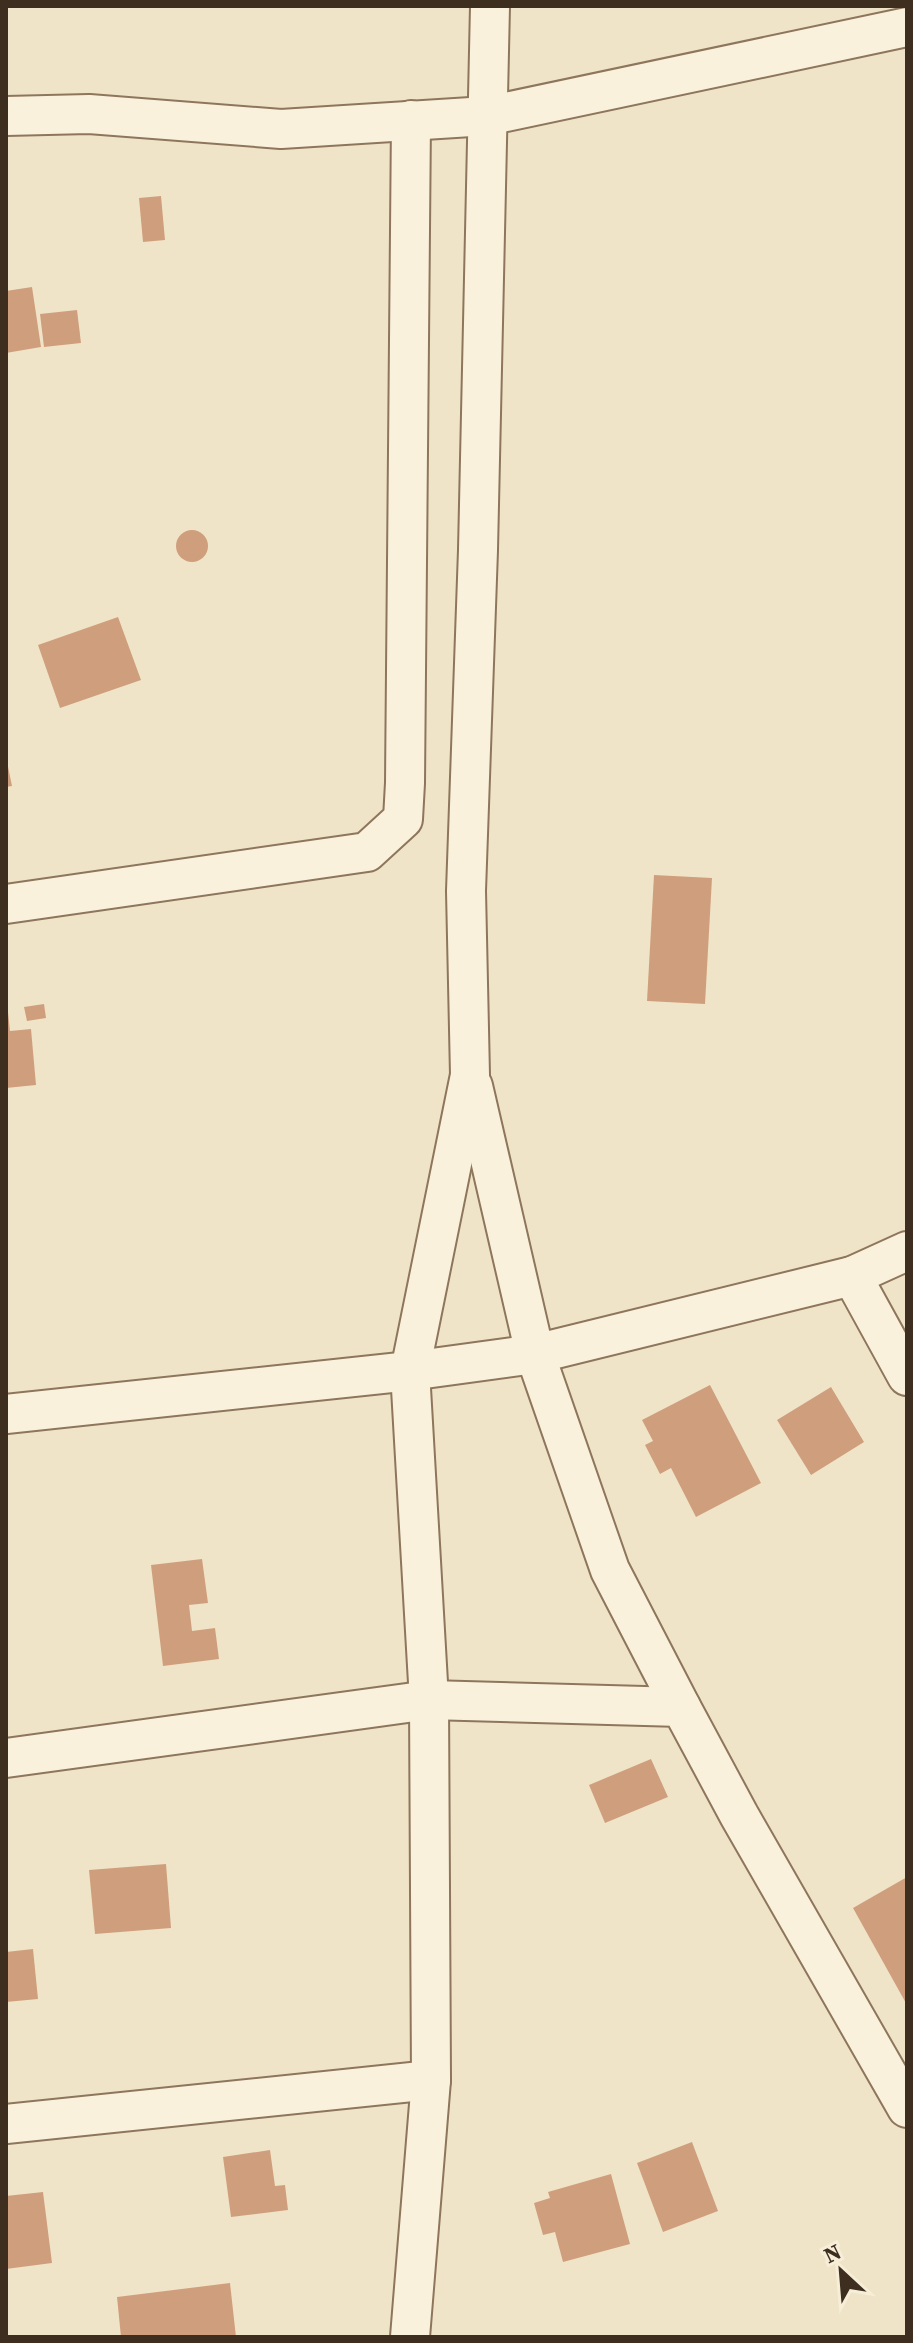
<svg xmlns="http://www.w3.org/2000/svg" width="913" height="2343" font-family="'Source Serif 4',serif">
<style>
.building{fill:#cf9f7d}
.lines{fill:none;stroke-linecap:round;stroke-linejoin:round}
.street-casing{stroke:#8d765c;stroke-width:42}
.street{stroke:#faf1dc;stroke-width:38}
</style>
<rect width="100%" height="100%" fill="#f0e4c8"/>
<g class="building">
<polygon points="161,196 165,240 143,242 139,198"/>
<polygon points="32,287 41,347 6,353 6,291"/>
<polygon points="77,310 81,343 44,347 40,314"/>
<circle cx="192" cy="546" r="16"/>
<polygon points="118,617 141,680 60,708 38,645"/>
<polygon points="6,757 12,786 6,787"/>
<polygon points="654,875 712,878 705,1004 647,1001"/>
<polygon points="44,1004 46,1018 27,1021 24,1007"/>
<polygon points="6,1012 8,1012 10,1031 31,1029 36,1085 6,1088"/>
<polygon points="710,1385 761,1483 696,1517 671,1468 660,1474 645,1445 653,1441 642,1420"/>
<polygon points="831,1387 864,1442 811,1475 777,1420"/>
<polygon points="202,1559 208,1603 189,1605 192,1631 215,1628 219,1659 163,1666 151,1565"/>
<polygon points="651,1759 668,1797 605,1823 589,1785"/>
<polygon points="166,1864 171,1928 95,1934 89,1870"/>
<polygon points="907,1877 907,2005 853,1908"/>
<polygon points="33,1949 38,1999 6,2002 6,1952"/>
<polygon points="692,2142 718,2211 663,2232 637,2163"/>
<polygon points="270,2150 275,2186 285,2185 288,2210 231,2217 223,2157"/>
<polygon points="611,2174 630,2244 563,2262 555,2232 543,2235 534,2203 550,2198 548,2192"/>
<polygon points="43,2192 52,2263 6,2269 6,2196"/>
<polygon points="230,2283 236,2337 121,2337 117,2297"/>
</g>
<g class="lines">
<defs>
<g id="street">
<polyline points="6,116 89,114 281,129 487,116 907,27"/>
<polyline points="6,904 367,852 403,819 405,783 411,120"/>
<polyline points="473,1086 535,1354 610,1570 681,1707"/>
<polyline points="852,1276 907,1376"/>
<polyline points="6,1414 410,1371 535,1354 852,1276 907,1251"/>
<polyline points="6,1758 429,1700 681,1707 739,1815 907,2108"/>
<polyline points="6,2124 431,2080"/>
<polyline points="410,2337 431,2080 429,1700 410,1371 470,1075 466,891 478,550 490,6"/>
</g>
</defs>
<use href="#street" class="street-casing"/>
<use href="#street" class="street"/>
</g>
<rect width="913" height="2343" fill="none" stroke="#3d2e20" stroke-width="16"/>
<g transform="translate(841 2271) rotate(334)" stroke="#f7eed8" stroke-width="6" paint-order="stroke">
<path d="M0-6L14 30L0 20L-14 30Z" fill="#3d2e20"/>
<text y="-12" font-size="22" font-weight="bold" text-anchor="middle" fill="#3d2e20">N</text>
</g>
</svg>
